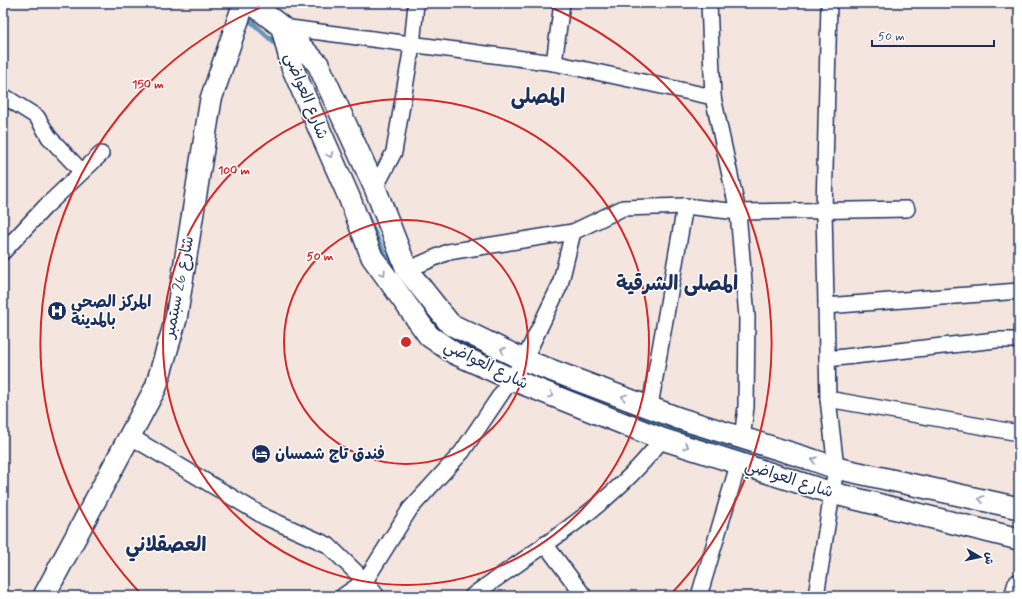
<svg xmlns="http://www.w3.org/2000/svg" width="1022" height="599" font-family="Mynerve,'Playpen Sans Arabic',sans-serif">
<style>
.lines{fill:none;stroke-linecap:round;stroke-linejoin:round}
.stream{stroke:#6596bb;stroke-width:5}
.minor-casing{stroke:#1b2f5e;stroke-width:18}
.secondary-casing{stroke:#1b2f5e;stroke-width:24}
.primary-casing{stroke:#1b2f5e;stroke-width:25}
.minor{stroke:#fff;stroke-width:15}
.secondary{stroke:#fff;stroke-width:21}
.primary{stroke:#fff;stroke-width:22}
.oneway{stroke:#8d97ae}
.ring{fill:none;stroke:#d62828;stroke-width:2}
.labels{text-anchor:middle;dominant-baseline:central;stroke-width:3;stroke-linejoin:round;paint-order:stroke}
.street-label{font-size:16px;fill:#1b2f5e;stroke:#fff}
.poi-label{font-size:16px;font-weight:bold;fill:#1b2f5e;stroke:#fff;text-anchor:start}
.district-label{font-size:20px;font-weight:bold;fill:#1b2f5e;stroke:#fff}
.centre{fill:#d62828;stroke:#fff;stroke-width:2}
.ring-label{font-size:12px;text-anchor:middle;font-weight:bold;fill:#d62828;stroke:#fff;stroke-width:3;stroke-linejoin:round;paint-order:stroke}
</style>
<rect width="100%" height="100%" fill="#f4e5de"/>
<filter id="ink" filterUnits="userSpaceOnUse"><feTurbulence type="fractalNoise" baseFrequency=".025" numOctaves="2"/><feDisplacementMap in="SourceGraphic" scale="8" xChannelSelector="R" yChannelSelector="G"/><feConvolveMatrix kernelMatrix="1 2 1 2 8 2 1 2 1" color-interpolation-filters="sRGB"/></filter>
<g filter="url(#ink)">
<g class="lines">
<g class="stream">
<polyline points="245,16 280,48"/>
<polyline points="366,214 385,255 401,279"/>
<polyline points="426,316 445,334 476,352"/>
<polyline points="627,414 765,461"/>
</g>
<defs>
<g id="minor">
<polyline points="709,3 713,97 738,212 747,317 746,407 742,439"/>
<polyline points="282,27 554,63 713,97"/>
<polyline points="554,63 562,3"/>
<polyline points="3,100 7,98 37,117 49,137 82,172"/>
<polyline points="375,188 394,152 412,46 416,3"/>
<polyline points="3,252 45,207 101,154"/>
<polyline points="407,270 448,252 573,232 623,208 685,206 738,212 907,209"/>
<polyline points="826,306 1019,291"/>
<polyline points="827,359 996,340 1019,340"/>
<polyline points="828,399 1019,433"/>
<polyline points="650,406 685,206"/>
<polyline points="128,435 265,517 328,545 365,581 377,596"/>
<polyline points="545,544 584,596"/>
<polyline points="343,596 365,581 410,509 462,452 524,360 560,285 573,232"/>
<path d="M 472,596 C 538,548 612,506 662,439"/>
<polyline points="699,596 739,462"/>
<polyline points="816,596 836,468 828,399 824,210 829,3"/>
</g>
<g id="secondary">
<polyline points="251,3 282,27 318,64 375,188 407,270 450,324 524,360 678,418 813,460 836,468 1019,508"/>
<polyline points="282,28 292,67 349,197 372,257 429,336 454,353 511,379 662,439 832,493 1019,539"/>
<polyline points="44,596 156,387 176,319 211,99 244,3"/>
</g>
<polyline id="primary" points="1016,596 1019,585"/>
</defs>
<use href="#minor" class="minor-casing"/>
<use href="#secondary" class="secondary-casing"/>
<use href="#primary" class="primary-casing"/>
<use href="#minor" class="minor"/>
<use href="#secondary" class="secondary"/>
<use href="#primary" class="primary"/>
</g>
<defs><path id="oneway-chevron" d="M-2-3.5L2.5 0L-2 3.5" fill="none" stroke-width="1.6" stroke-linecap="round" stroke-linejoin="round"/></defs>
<g class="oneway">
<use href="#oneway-chevron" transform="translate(330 155) rotate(66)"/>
<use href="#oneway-chevron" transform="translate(383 273) rotate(55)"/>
<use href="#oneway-chevron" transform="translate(503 350) rotate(-154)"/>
<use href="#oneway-chevron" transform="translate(551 395) rotate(22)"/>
<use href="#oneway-chevron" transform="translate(624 397) rotate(-160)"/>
<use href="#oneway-chevron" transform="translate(686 446) rotate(17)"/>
<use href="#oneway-chevron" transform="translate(814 460) rotate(-161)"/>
<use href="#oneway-chevron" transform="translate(981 499) rotate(-168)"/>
</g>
</g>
<g class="ring">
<circle cx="406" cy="342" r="122"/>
<circle cx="406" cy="342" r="243"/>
<path d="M143 596A365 365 0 0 1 269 4M543 4A365 365 0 0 1 669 596"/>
</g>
<defs>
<symbol id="hospital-disc" viewBox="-11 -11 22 22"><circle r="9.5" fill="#1b2f5e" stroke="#fff"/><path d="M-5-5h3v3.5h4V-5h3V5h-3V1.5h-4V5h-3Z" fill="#fff"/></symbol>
<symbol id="hotel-disc" viewBox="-11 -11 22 22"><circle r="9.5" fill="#1b2f5e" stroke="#fff"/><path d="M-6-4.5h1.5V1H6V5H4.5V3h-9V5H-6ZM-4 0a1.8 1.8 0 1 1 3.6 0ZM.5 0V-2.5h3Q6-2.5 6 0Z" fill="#fff"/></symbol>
</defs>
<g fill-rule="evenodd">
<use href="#hospital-disc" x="46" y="300" width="22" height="22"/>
<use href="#hotel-disc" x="250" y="443" width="22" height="22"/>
</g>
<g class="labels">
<g class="street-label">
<text transform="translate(306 96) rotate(68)">شارع العواضي</text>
<text transform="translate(179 287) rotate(-79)">شارع 26 سبتمبر</text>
<text transform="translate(486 365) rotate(26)">شارع العواضي</text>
<text transform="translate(789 479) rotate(18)">شارع العواضي</text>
</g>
<g class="poi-label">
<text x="71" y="302">المركز الصحي<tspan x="71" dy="18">بالمدينة</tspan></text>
<text x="275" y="454">فندق تاج شمسان</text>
</g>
<g class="district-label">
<text x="538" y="97">المصلى</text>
<text x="677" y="284">المصلى الشرقية</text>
<text x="166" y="545">العصقلاني</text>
</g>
</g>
<circle cx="406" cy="342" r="6" class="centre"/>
<g class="ring-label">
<text x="148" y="88">150 m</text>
<text x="234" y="174">100 m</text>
<text x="320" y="260">50 m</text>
</g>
<rect width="1022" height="599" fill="none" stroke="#fff" stroke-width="16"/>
<rect x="8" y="8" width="1006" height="583" fill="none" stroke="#1b2f5e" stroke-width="1.5" filter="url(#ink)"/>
<g transform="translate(980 557) rotate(99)" stroke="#ffffff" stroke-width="3" paint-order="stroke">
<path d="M0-3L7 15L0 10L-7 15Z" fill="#1b2f5e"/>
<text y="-6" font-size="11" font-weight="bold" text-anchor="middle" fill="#1b2f5e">ش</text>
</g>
<path d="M872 40v6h122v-6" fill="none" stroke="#1b2f5e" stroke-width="2"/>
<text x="878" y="40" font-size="12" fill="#1b2f5e" stroke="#ffffff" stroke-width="3" paint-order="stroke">50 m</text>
</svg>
